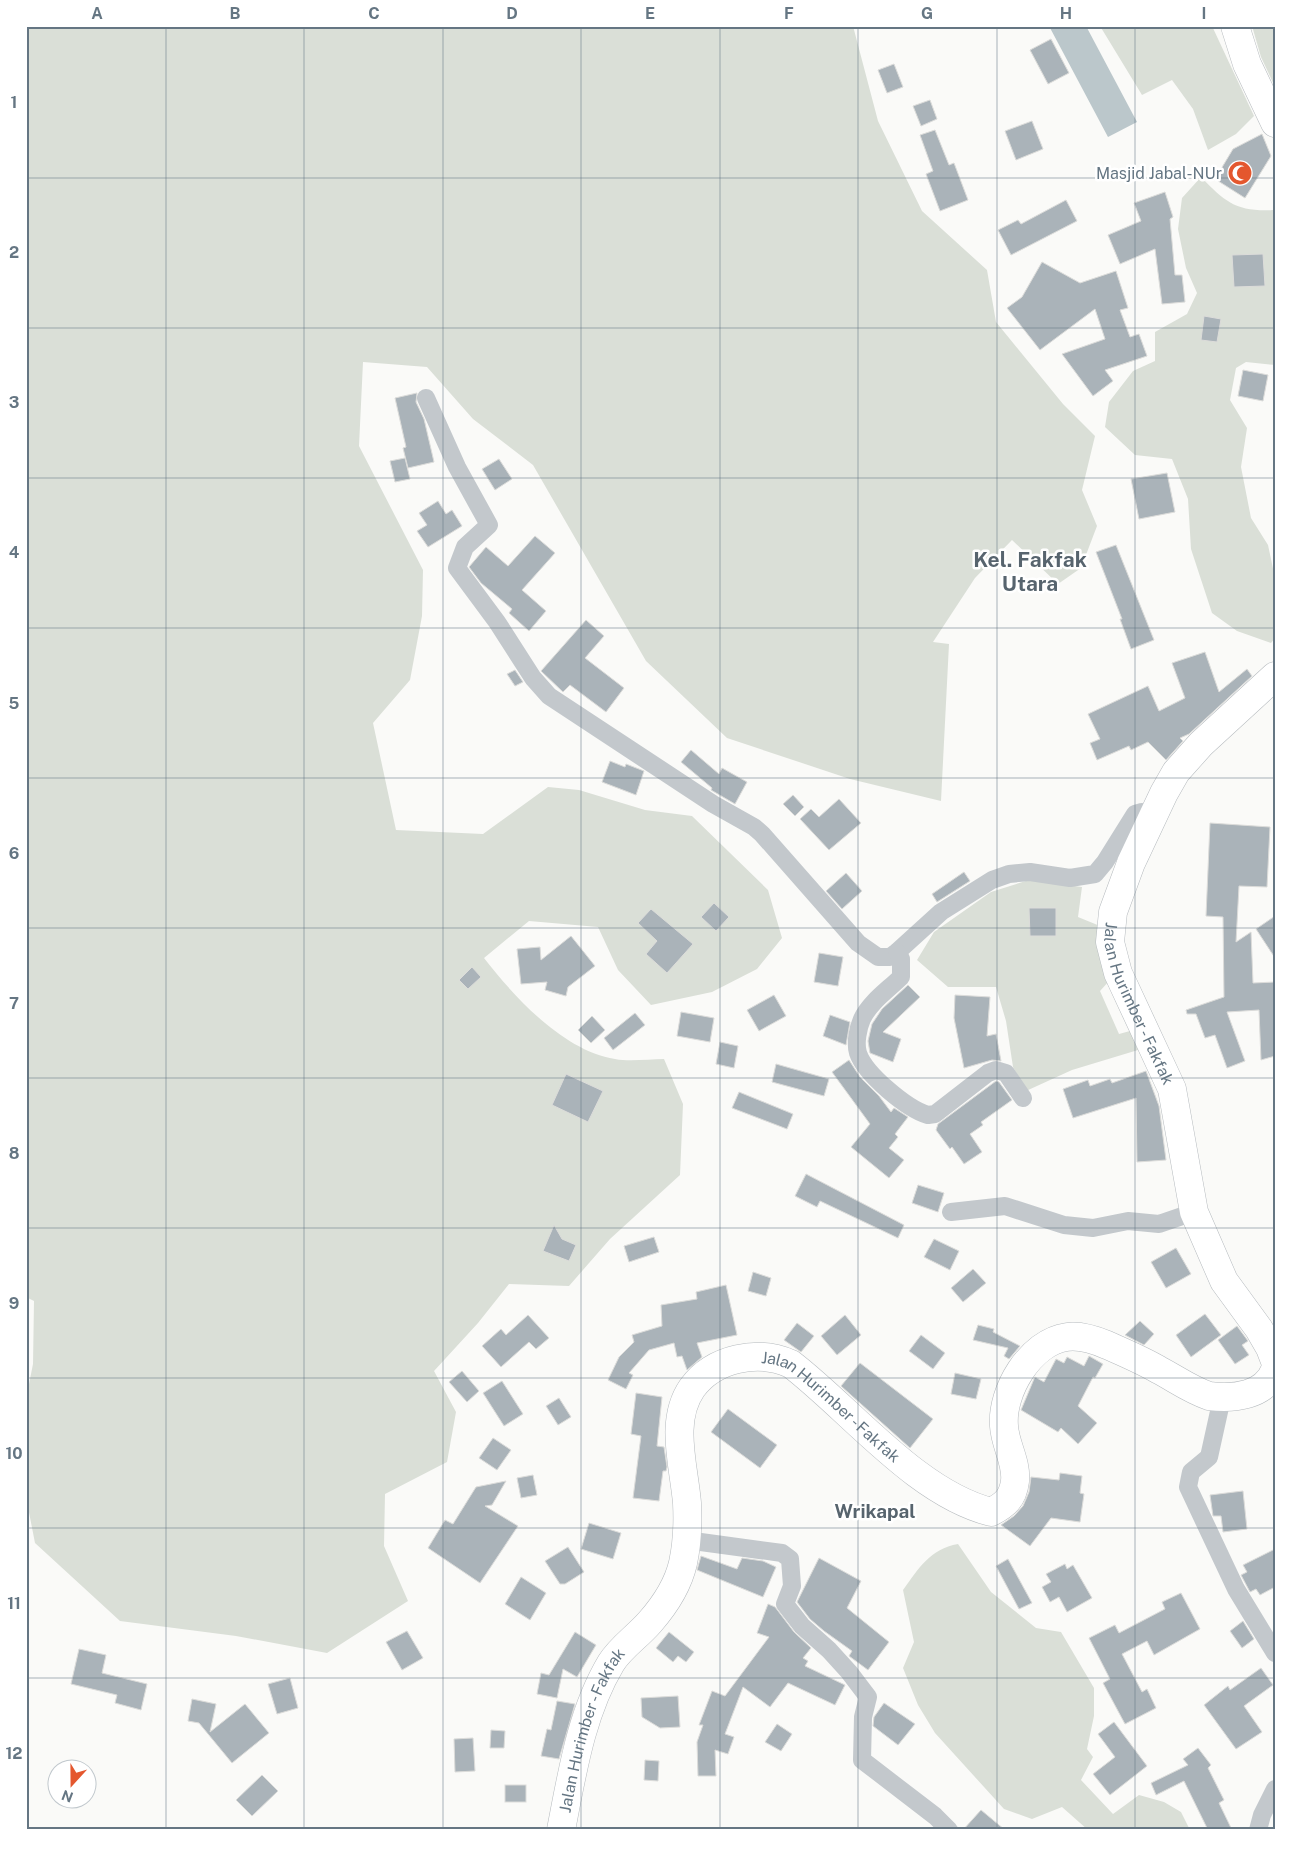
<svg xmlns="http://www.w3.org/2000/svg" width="1301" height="1856" font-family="'Public Sans',sans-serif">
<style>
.green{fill:#dadfd7}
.water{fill:#bbc7cb}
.building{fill:#aab3b9;stroke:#dcdcda}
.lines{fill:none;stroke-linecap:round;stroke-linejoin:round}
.primary-casing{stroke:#b5babe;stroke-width:29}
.street{stroke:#c3c8cc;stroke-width:18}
.primary{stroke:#fff;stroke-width:28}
.grid{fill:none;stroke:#657683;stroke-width:1;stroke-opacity:0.55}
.labels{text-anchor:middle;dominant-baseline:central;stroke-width:5;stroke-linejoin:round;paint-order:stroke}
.poi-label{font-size:16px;fill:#657683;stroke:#fff;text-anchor:end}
.street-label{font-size:16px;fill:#657683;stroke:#fff}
.quarter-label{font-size:19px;font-weight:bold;fill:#57646e;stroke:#fff}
.district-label{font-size:21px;font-weight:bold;fill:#57646e;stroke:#fff}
.neatline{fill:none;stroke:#657683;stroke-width:2}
.grid-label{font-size:16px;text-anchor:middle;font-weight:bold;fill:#657683}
</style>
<rect width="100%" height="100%" fill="#fafaf8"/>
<g class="green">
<path d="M 26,26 L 853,26 L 878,121 L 922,211 L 987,270 L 996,322 L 1063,404 L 1095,436 L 1082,490 L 1097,526 L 1081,568 L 1058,584 L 1012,540 L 975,578 L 933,642 L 949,644 L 941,801 L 850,779 L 727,738 L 646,661 L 533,465 L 473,419 L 427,367 L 363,362 L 359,446 L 423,570 L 422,616 L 410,680 L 373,723 L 396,830 L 483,834 L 548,787 L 579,790 L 645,810 L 692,816 L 768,890 L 782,938 L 757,969 L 712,992 L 651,1005 L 618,970 L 598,927 L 529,921 L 484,958 C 515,998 564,1051 615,1059 C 630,1062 649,1059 664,1059 L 683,1104 L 680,1175 L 610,1239 L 569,1286 L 509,1284 L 478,1323 L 434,1371 L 456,1412 L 447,1462 L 385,1494 L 384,1546 L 408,1601 L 327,1653 L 236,1636 L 120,1621 L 35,1543 L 26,1497 L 26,1399 L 33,1364 L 34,1301 L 26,1297 Z"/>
<polygon points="1100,26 1212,26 1254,116 1236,134 1208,150 1193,109 1172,80 1142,95"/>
<polygon points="1252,26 1275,26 1275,87 1261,57"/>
<path d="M 1201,177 C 1226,203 1237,212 1275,210 L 1275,365 L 1246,362 L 1236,368 L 1230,400 L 1247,428 L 1241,467 L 1251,518 L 1268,545 L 1275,578 L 1275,638 L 1271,643 L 1237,631 L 1212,613 L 1191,549 L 1188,499 L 1172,459 L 1135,455 L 1105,427 L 1109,402 L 1133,371 L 1155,361 L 1155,332 L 1187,314 L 1197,293 L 1186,268 L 1178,229 L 1182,198 Z"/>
<polygon points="1029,880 1082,887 1078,917 1100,926 1110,980 1100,991 1119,1034 1130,1031 1138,1050 1072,1070 1026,1091 1013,1067 1006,1021 996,987 948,987 917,960 934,932 991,892"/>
<path d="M 958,1544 L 991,1592 L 1036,1628 L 1061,1632 L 1094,1688 L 1094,1716 L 1087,1749 L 1093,1757 L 1081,1780 L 1113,1814 L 1139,1795 L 1164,1802 L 1181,1812 L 1190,1830 L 1088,1830 L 1062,1807 L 1032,1819 L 1004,1809 L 935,1733 L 918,1705 L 903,1668 L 914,1642 L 903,1590 C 919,1568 930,1549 958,1544 Z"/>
</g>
<polygon class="water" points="1049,26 1086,26 1137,122 1108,137"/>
<g class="building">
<polygon points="1051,39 1069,73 1048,84 1030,50"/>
<polygon points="894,64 903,87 887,93 878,70"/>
<polygon points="930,100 937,119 921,126 913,106"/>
<polygon points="1032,121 1043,149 1016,160 1005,131"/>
<polygon points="935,130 949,165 954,163 968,200 940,211 926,174 933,171 920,135"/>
<polygon points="1262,134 1271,156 1245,198 1215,179 1233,149"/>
<polygon points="1165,192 1173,217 1170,219 1175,275 1182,275 1185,302 1162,304 1155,249 1120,264 1108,235 1141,221 1134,203"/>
<polygon points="1066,200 1077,221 1011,255 998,230 1018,220 1021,224"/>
<polygon points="1263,254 1265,286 1234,287 1232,255"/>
<polygon points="1042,262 1080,283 1116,271 1128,308 1120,310 1130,337 1139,334 1147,356 1105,370 1113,381 1093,396 1062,354 1105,339 1095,309 1040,350 1007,308 1022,297"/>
<polygon points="1204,316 1221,319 1217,342 1201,340"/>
<polygon points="1243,370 1268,375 1263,401 1238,396"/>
<polygon points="417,393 416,402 424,419 434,462 408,468 403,448 406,447 395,398"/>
<polygon points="405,458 410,479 395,482 390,461"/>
<polygon points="499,459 512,479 495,490 482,469"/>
<polygon points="1167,473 1175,512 1139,519 1131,479"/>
<polygon points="438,501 446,514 452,510 462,526 428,547 417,531 427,525 419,513"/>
<polygon points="535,536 555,553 522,590 546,611 529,631 509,613 512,609 481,583 469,567 486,547 508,566"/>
<polygon points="1116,545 1154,640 1131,649 1120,619 1122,619 1096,552"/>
<polygon points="586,620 604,636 585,658 624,688 606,712 570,685 563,692 541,671"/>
<polygon points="1205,652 1219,692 1247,669 1252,676 1189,734 1180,738 1183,741 1166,760 1148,742 1131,750 1129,746 1097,760 1090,743 1100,739 1088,714 1148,686 1159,711 1185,698 1172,663"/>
<polygon points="515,670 523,682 515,686 507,674"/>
<polygon points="691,750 719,774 722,768 747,782 735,804 711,790 712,788 681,762"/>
<polygon points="610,761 625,767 626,764 644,771 636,795 602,782"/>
<polygon points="793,795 804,807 795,816 783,804"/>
<polygon points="839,799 861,823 829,850 800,819 811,809 819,817"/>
<polygon points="1210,823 1270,827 1267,887 1239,886 1236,942 1251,932 1253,983 1275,982 1275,1056 1261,1060 1259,1010 1227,1012 1245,1061 1227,1068 1215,1035 1205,1038 1196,1014 1187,1014 1186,1010 1224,997 1223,917 1206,916"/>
<polygon points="964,872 970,881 937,902 932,894"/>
<polygon points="846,873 862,891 842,909 826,891"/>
<polygon points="714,903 729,917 716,931 701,917"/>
<polygon points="1029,908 1056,908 1056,936 1030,936"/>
<polygon points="651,909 693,944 667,973 646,954 657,941 638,923"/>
<polygon points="1275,916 1275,958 1256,929"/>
<polygon points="571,936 595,966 568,987 566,996 545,990 547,982 521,984 517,949 540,947 541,960"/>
<polygon points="819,953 843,957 838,986 814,982"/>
<polygon points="472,967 481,977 468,989 459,980"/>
<polygon points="908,985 920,997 883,1032 901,1039 893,1062 870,1053 868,1041 872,1024 882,1009"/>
<polygon points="774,995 786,1016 759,1031 747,1010"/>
<polygon points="955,995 990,997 987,1036 996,1034 1001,1061 992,1060 964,1068 954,1018"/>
<polygon points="681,1012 714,1018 710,1042 677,1036"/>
<polygon points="635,1013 645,1025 613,1050 604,1038"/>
<polygon points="830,1015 850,1022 846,1045 823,1036"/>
<polygon points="592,1016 605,1030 591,1043 578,1030"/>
<polygon points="720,1042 738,1046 734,1068 716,1064"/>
<polygon points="849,1060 860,1077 879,1096 891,1112 894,1108 908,1117 895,1134 898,1137 889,1148 904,1160 889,1178 851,1147 870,1124 832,1072"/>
<polygon points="776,1064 829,1079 824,1096 772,1082"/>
<polygon points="1146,1071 1159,1106 1166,1160 1137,1162 1136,1098 1073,1118 1063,1089 1088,1080 1090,1086 1110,1079 1112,1083"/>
<polygon points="566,1074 603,1091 588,1122 552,1105"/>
<polygon points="996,1081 999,1082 1012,1100 981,1122 983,1125 970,1134 982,1152 964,1164 952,1147 950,1149 936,1130 938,1124"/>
<polygon points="739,1092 793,1114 787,1129 732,1108"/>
<polygon points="806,1174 904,1225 898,1238 820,1201 817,1207 795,1196"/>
<polygon points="918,1185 944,1193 938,1212 912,1203"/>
<polygon points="554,1225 562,1239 576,1245 569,1261 543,1251"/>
<polygon points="654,1237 659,1252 629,1262 624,1246"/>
<polygon points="934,1239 959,1251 950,1270 924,1257"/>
<polygon points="1176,1248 1191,1274 1166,1288 1151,1262"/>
<polygon points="973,1269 986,1283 963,1302 951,1288"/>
<polygon points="753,1272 771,1278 766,1296 748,1291"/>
<polygon points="726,1285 737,1335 697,1343 702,1357 687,1370 682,1356 677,1357 674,1343 649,1350 629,1373 633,1375 626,1389 608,1380 619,1357 634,1342 632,1335 662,1326 661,1305 697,1299 696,1292"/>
<polygon points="1205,1314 1221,1335 1191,1357 1176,1335"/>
<polygon points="528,1315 549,1338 536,1349 529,1342 501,1367 482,1346 501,1329 506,1335"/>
<polygon points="845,1315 861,1335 837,1355 821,1336"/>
<polygon points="1140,1321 1154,1334 1144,1345 1125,1335"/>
<polygon points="797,1323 814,1336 801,1352 784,1340"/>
<polygon points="978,1325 994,1329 993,1332 1020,1346 1009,1359 1004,1356 1008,1348 973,1340"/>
<polygon points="1237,1326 1248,1341 1242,1345 1249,1355 1235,1364 1218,1340"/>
<polygon points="921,1335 945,1353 933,1369 909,1351"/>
<polygon points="1089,1356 1103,1364 1095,1378 1093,1377 1078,1406 1097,1423 1078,1444 1061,1428 1058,1432 1021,1410 1034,1379 1035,1377 1044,1382 1056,1359 1064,1363 1067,1357 1084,1366"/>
<polygon points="860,1363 933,1419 910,1448 841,1386"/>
<polygon points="462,1371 479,1391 467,1402 449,1382"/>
<polygon points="955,1373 981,1379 976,1399 951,1394"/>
<polygon points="502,1381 523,1414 504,1426 483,1393"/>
<polygon points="636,1393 662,1397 657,1446 664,1447 667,1467 666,1471 663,1471 659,1501 633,1498 641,1436 631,1434"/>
<polygon points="559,1398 571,1417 558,1425 546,1406"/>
<polygon points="728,1409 777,1445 760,1468 711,1432"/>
<polygon points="493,1438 511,1450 497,1470 479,1458"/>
<polygon points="1060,1473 1082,1476 1080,1493 1084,1494 1080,1522 1051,1518 1030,1546 1001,1525 1014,1516 1023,1506 1029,1492 1031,1477 1059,1480"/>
<polygon points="533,1475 537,1495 521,1498 517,1478"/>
<polygon points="506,1481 492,1505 485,1506 518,1526 480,1583 428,1548 445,1520 453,1524 476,1487"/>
<polygon points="1243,1491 1247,1529 1223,1532 1221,1516 1213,1516 1210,1495"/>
<polygon points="589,1523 621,1533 613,1559 581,1549"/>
<polygon points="568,1547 584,1572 565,1584 560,1584 545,1561"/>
<polygon points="1275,1549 1275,1587 1260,1595 1256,1589 1250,1592 1241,1575 1247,1572 1243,1565"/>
<polygon points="701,1556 737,1569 742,1558 763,1561 776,1567 763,1597 697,1570"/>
<polygon points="819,1558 861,1581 847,1608 889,1642 868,1670 849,1656 852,1651 824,1631 810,1619 797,1602"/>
<polygon points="1008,1559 1032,1603 1019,1609 996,1566"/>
<polygon points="1065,1564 1067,1569 1073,1565 1092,1598 1067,1612 1059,1597 1050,1602 1042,1587 1051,1582 1046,1574"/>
<polygon points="521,1577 546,1593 530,1620 505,1604"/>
<polygon points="1181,1593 1200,1629 1154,1655 1147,1641 1122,1654 1142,1692 1147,1689 1156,1708 1125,1724 1103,1683 1110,1679 1089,1638 1115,1625 1119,1633 1165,1609 1162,1602"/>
<polygon points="768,1604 775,1607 794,1632 811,1648 803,1658 808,1661 805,1666 845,1685 835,1705 788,1683 770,1707 743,1687 725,1734 734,1737 728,1754 715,1750 716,1776 698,1776 697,1742 703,1725 699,1725 712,1691 725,1696 769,1637 757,1633"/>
<polygon points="1243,1621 1254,1639 1242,1648 1230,1631"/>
<polygon points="407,1631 423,1658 402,1670 386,1642"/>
<polygon points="575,1632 596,1645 577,1677 563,1669 557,1698 537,1694 541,1673 549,1675"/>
<polygon points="669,1632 694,1652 686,1662 678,1656 673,1662 656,1648"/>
<polygon points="79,1649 106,1655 102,1673 147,1684 141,1710 115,1703 117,1695 71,1684"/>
<polygon points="1261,1668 1273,1685 1244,1706 1262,1732 1236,1749 1204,1705 1228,1686 1230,1690"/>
<polygon points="290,1678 298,1708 277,1714 268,1684"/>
<polygon points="678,1696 680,1727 660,1728 642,1717 641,1698"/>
<polygon points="192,1699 216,1704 210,1732 245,1704 269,1733 232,1763 199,1723 188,1721"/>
<polygon points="557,1701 575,1704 559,1759 541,1756 547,1729 551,1730"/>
<polygon points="884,1703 915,1724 898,1745 873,1726 874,1717"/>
<polygon points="1114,1722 1147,1766 1110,1795 1093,1774 1115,1757 1098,1734"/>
<polygon points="777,1724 792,1734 781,1751 765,1742"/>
<polygon points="491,1730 505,1731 504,1748 490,1748"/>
<polygon points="473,1738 475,1771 455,1772 454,1739"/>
<polygon points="1198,1748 1211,1765 1208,1768 1224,1800 1219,1803 1232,1830 1208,1830 1184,1781 1156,1795 1151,1783 1188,1765 1183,1759"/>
<polygon points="645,1760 659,1761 658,1781 644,1780"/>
<polygon points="262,1775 278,1791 252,1816 236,1800"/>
<rect x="505" y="1785" width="21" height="17"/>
<polygon points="981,1810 1005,1830 963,1830"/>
</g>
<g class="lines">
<defs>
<g id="primary">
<polyline points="1235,26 1247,64 1275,123"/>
<path id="s1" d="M 1275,676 L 1201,744 L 1176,772 L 1164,793 L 1131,863 L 1113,912 L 1110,942 L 1118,973 L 1172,1089 L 1194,1212 L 1224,1281 L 1259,1329 L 1270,1348 L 1275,1361"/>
<path id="s2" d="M 561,1830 C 572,1774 581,1713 611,1663 C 621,1647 637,1637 650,1622 C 664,1606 678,1585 683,1563 C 687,1544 688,1522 687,1503 C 684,1466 669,1421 692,1388 C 714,1358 758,1349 791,1364 C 851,1410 916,1493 991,1512 C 1005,1505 1013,1498 1015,1481 C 1017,1462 1005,1445 1004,1426 C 1001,1392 1030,1342 1067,1337 C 1081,1335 1095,1340 1107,1345 C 1125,1353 1142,1360 1159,1370 C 1176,1379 1191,1390 1209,1396 C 1234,1399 1265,1396 1275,1370"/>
</g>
</defs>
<use href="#primary" class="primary-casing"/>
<g class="street">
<polyline points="426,398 457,467 489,525 465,547 457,568 497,622 533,678 549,696 713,804 754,827 762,834 858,943 878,957 890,957 897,952 941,912 992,880 1009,874 1030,872 1070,878 1095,874 1105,862 1135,814 1142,812 1154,816"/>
<path d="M 897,952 L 901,959 L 901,977 C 888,990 870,1002 862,1019 C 858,1028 855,1043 858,1053 C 865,1074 907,1109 928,1115 L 935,1114 L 988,1073 L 996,1070 L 1006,1073 L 1023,1098"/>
<polyline points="951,1212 1005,1206 1064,1225 1093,1228 1128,1221 1159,1224 1194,1212"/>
<polyline points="1222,1398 1209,1457 1191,1472 1188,1487 1236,1589 1275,1653"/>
<polyline points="686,1540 782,1553 790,1559 792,1586 785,1604 802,1626 829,1650 849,1672 868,1697 863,1717 862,1760 935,1816 949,1830"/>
<polyline points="1258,1830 1262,1815 1275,1789"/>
</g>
<use href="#primary" class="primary"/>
</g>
<path class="grid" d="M 166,26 L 166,1830M 304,26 L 304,1830M 443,26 L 443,1830M 581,26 L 581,1830M 720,26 L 720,1830M 858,26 L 858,1830M 997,26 L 997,1830M 1135,26 L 1135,1830M 26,178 L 1275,178M 26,328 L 1275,328M 26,478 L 1275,478M 26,628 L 1275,628M 26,778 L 1275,778M 26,928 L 1275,928M 26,1078 L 1275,1078M 26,1228 L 1275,1228M 26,1378 L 1275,1378M 26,1528 L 1275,1528M 26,1678 L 1275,1678"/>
<defs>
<symbol id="mosque-disc" viewBox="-11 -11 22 22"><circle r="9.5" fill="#e4572e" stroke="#fff"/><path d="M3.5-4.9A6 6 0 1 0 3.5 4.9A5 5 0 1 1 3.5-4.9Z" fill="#fff"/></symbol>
</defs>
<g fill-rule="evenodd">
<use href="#mosque-disc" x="1226" y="159" width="28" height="28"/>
</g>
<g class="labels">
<g class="poi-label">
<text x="1222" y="173">Masjid Jabal-NUr</text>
</g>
<g class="street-label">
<text stroke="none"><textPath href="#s1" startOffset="389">Jalan Hurimber - Fakfak</textPath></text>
<text stroke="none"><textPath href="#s2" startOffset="644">Jalan Hurimber - Fakfak</textPath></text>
<text stroke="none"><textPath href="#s2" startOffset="105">Jalan Hurimber - Fakfak</textPath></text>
</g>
<g class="quarter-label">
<text x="875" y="1511">Wrikapal</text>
</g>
<g class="district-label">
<text x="1030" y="559">Kel. Fakfak<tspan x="1030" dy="24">Utara</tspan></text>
</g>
</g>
<rect width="1301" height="1856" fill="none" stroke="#ffffff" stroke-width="55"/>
<g transform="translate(72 1784) rotate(201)"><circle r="24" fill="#ffffff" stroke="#c1c8cd"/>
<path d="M0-4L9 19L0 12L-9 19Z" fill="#e4572e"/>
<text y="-8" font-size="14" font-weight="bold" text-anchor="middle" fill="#657683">N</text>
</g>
<rect x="28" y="28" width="1246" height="1800" class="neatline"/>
<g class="grid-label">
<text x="97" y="19">A</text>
<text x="235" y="19">B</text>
<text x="374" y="19">C</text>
<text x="512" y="19">D</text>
<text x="650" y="19">E</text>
<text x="789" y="19">F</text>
<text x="927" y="19">G</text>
<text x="1066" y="19">H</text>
<text x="1204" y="19">I</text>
<text x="14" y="108">1</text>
<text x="14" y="258">2</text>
<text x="14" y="408">3</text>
<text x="14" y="558">4</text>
<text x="14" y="709">5</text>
<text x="14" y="859">6</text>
<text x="14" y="1009">7</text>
<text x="14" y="1159">8</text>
<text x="14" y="1309">9</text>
<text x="14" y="1459">10</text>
<text x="14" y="1609">11</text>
<text x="14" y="1759">12</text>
</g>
</svg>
